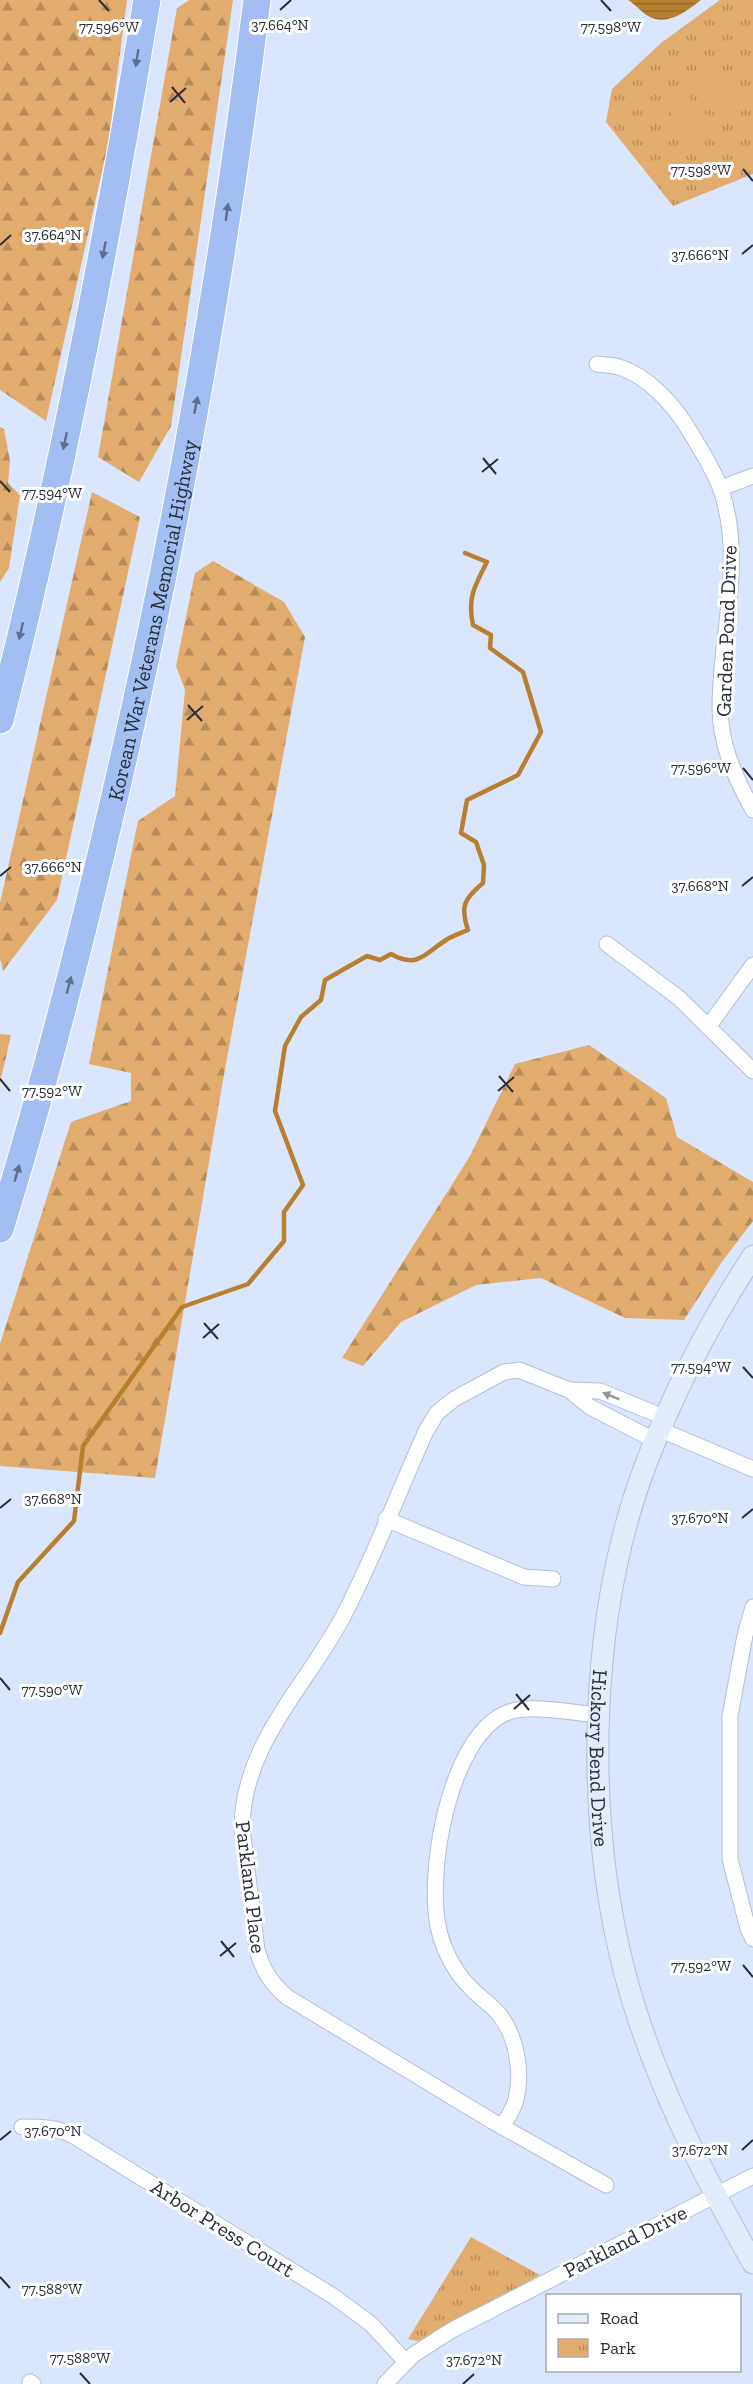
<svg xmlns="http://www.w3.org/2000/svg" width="753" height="2384" font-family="'Zilla Slab',serif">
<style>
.forest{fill:url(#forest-firs)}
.park{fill:url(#park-tufts)}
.pitch{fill:#e1ac6d}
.water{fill:url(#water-rules)}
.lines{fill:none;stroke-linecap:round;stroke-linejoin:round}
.stream{stroke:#b97f30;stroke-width:4.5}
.street-casing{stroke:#b3bfd6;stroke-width:17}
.secondary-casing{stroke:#b3bfd6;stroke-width:23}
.highway-casing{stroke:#fff;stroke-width:29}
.street{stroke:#fff;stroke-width:15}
.secondary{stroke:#e3ecfb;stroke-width:21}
.highway{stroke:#a2bef3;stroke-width:27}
.oneway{fill:#5f6f8c}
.oneway2{fill:#94969b}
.ticks{fill:none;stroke:#292e37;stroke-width:2}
.labels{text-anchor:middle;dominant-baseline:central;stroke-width:6;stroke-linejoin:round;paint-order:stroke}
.street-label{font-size:21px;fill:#292e37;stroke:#fff}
.ticks-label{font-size:15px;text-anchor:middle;fill:#292e37;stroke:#fff;stroke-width:6;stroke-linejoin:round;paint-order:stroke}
</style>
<defs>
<pattern id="forest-firs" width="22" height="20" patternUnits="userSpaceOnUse" patternTransform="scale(1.5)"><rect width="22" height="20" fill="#e1ac6d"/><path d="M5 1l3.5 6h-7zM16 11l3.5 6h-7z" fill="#b68c5a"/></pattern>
<pattern id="park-tufts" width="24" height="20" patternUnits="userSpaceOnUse" patternTransform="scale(1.5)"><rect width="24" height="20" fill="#e1ac6d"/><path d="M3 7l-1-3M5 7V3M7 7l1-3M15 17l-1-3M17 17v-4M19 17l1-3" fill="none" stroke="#b68c5a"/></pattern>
<pattern id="water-rules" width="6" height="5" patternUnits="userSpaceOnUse" patternTransform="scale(1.5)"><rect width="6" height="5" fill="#b97f30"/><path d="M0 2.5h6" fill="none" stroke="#96682a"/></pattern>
</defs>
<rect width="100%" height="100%" fill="#d9e6fe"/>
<g class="forest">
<polygon points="0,0 127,0 108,145 46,421 0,390"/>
<polygon points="189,0 233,0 171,426 139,482 98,457 177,8"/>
<polygon points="0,427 4,429 10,461 8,483 20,495 9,568 0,582"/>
<polygon points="92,492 140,517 57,900 3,971 0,958 0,903"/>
<polygon points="213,561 284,602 305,637 223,1080 155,1478 0,1466 0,1344 71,1122 131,1101 131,1073 89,1064 138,821 175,796 185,690 176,666 195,573"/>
<polygon points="0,1034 11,1035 0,1083"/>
<polygon points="589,1045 666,1098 677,1137 753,1182 753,1221 721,1263 684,1320 625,1318 541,1278 476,1285 401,1322 363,1366 342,1358 470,1156 515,1064"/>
</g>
<g class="park">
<polygon points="720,0 753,0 753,174 673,206 606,122 612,89 661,43"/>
<polygon points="471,2237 540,2275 424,2339 417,2341 408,2339"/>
</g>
<g class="pitch">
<polygon points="704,69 741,105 725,122 687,86"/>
<polygon points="682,91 719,127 703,144 665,108"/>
</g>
<path class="water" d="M 628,0 L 701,0 C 688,10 670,25 652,18 C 644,15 636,5 628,0 Z"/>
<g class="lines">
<path class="stream" d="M 0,1633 L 18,1582 L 74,1521 L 83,1446 L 182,1307 L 248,1284 L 284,1241 L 284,1212 L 303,1185 L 275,1111 L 285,1046 L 301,1017 L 321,1000 L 325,980 L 367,956 L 380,960 L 391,954 C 418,969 424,954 446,940 C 452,936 461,933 468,930 C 460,906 464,899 483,883 L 484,865 L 476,842 L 461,833 L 467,800 L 518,775 L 541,732 L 523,672 L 490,648 L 491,635 L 473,625 C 467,598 475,585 487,562 L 465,553"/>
<defs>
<g id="street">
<path d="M 597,364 C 604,365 612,365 619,367 C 648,376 674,405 689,430 C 700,449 714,469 721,490 C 745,560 720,636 720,707 C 720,744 735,778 753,810"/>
<polyline points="721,488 753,476"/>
<polyline points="607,944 679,998 753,1071"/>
<polyline points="708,1027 753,965"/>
<path d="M 569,1390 L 519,1370 L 504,1372 L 454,1399 L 437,1413 L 426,1431 C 399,1491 376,1552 346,1611 C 310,1683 242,1742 242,1829 L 257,1950 C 263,1971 271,1983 287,1997 L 492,2121 L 606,2185"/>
<polyline points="661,1430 753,1469"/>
<polyline points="656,1441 590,1407 569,1390 600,1391 666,1418"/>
<polyline points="386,1519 524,1577 553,1579"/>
<polyline points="753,1607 745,1635 730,1716 730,1859 748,1929 753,1939"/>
<path d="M 22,2127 C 42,2127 57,2127 74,2136 L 333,2296 L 371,2324 L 406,2362"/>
<path d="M 502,2127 C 507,2118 514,2109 516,2099 C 523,2072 516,2034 498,2013 C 490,2004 479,1997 471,1988 C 457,1975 447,1956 441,1938 C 423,1884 448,1733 509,1712 C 533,1704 574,1713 599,1715"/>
<polyline points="30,2382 33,2384"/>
<polyline points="385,2384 413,2355 452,2330 753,2176"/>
</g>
<g id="secondary">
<path id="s1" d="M 753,1256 C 711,1320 675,1389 647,1461 C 588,1614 584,1816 625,1974 C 652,2076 701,2171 753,2263"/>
</g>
<g id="highway">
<path d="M 0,720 C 61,482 107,242 147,0"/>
<path id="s2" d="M 0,1229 C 43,1090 79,949 112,808 C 175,541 223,272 257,0"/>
</g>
</defs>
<use href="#street" class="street-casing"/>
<use href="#secondary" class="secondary-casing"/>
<use href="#highway" class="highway-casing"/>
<use href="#street" class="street"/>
<use href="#secondary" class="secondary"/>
<use href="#highway" class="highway"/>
</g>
<defs><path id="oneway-solid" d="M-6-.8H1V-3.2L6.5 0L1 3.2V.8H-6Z" transform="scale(1.5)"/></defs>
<g class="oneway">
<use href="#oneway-solid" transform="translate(137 58) rotate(99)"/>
<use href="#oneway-solid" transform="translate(227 212) rotate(-82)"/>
<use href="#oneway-solid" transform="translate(104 250) rotate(101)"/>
<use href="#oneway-solid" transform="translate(196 405) rotate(-79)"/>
<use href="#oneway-solid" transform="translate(65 441) rotate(102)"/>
<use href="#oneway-solid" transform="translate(21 631) rotate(103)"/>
<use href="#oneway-solid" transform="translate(69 985) rotate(-75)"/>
<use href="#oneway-solid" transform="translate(17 1173) rotate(-74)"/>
</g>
<use class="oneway2" href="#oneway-solid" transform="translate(611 1396) rotate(-158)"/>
<path class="ticks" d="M 99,0 L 109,11M 601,0 L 611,11M 280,10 L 291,0M 172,87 L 185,103M 170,102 L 186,88M 743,169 L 753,181M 0,245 L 11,235M 742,254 L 753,245M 483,458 L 496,474M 482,472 L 498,459M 0,481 L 10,492M 188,705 L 202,721M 187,720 L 203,706M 743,768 L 753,780M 0,876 L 11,867M 742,886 L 753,877M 499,1076 L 513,1092M 0,1079 L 10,1091M 498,1091 L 514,1077M 204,1323 L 218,1339M 203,1338 L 219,1324M 743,1367 L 753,1378M 0,1508 L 11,1499M 742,1518 L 753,1509M 0,1678 L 10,1690M 516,1694 L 529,1710M 514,1709 L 530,1695M 221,1941 L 234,1957M 220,1956 L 236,1943M 743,1965 L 753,1977M 0,2140 L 11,2131M 742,2150 L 753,2140M 0,2277 L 10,2288M 80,2373 L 90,2384M 463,2384 L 474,2374"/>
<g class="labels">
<g class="street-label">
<text stroke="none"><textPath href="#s2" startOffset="628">Korean War Veterans Memorial Highway</textPath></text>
<text transform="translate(726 631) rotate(-88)">Garden Pond Drive</text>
<text stroke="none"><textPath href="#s1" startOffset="534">Hickory Bend Drive</textPath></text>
<text transform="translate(251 1887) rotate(83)">Parkland Place</text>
<text transform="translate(223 2228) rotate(32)">Arbor Press Court</text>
<text transform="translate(625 2241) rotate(-27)">Parkland Drive</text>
</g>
</g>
<g class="ticks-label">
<text x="280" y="30">37.664°N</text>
<text x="109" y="32">77.596°W</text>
<text x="611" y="32">77.598°W</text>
<text x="701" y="175">77.598°W</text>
<text x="53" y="240">37.664°N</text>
<text x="700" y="260">37.666°N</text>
<text x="52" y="498">77.594°W</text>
<text x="701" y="773">77.596°W</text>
<text x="53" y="872">37.666°N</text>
<text x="700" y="891">37.668°N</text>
<text x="52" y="1096">77.592°W</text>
<text x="701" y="1372">77.594°W</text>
<text x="53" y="1504">37.668°N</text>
<text x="700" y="1523">37.670°N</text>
<text x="52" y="1695">77.590°W</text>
<text x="701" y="1971">77.592°W</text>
<text x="53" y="2136">37.670°N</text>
<text x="700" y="2155">37.672°N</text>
<text x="52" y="2294">77.588°W</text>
<text x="80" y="2363">77.588°W</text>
<text x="474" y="2365">37.672°N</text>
</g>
<rect x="546" y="2294" width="195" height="78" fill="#ffffff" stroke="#a9abaf" stroke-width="1.5"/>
<rect x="558" y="2314" width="30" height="9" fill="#e3ecfb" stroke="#a9abaf" stroke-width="1.5"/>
<text x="600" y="2324" font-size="18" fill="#292e37">Road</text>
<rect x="558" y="2339" width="30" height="18" fill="url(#park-tufts)" stroke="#a9abaf" stroke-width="1.5"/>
<text x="600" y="2354" font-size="18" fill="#292e37">Park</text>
</svg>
